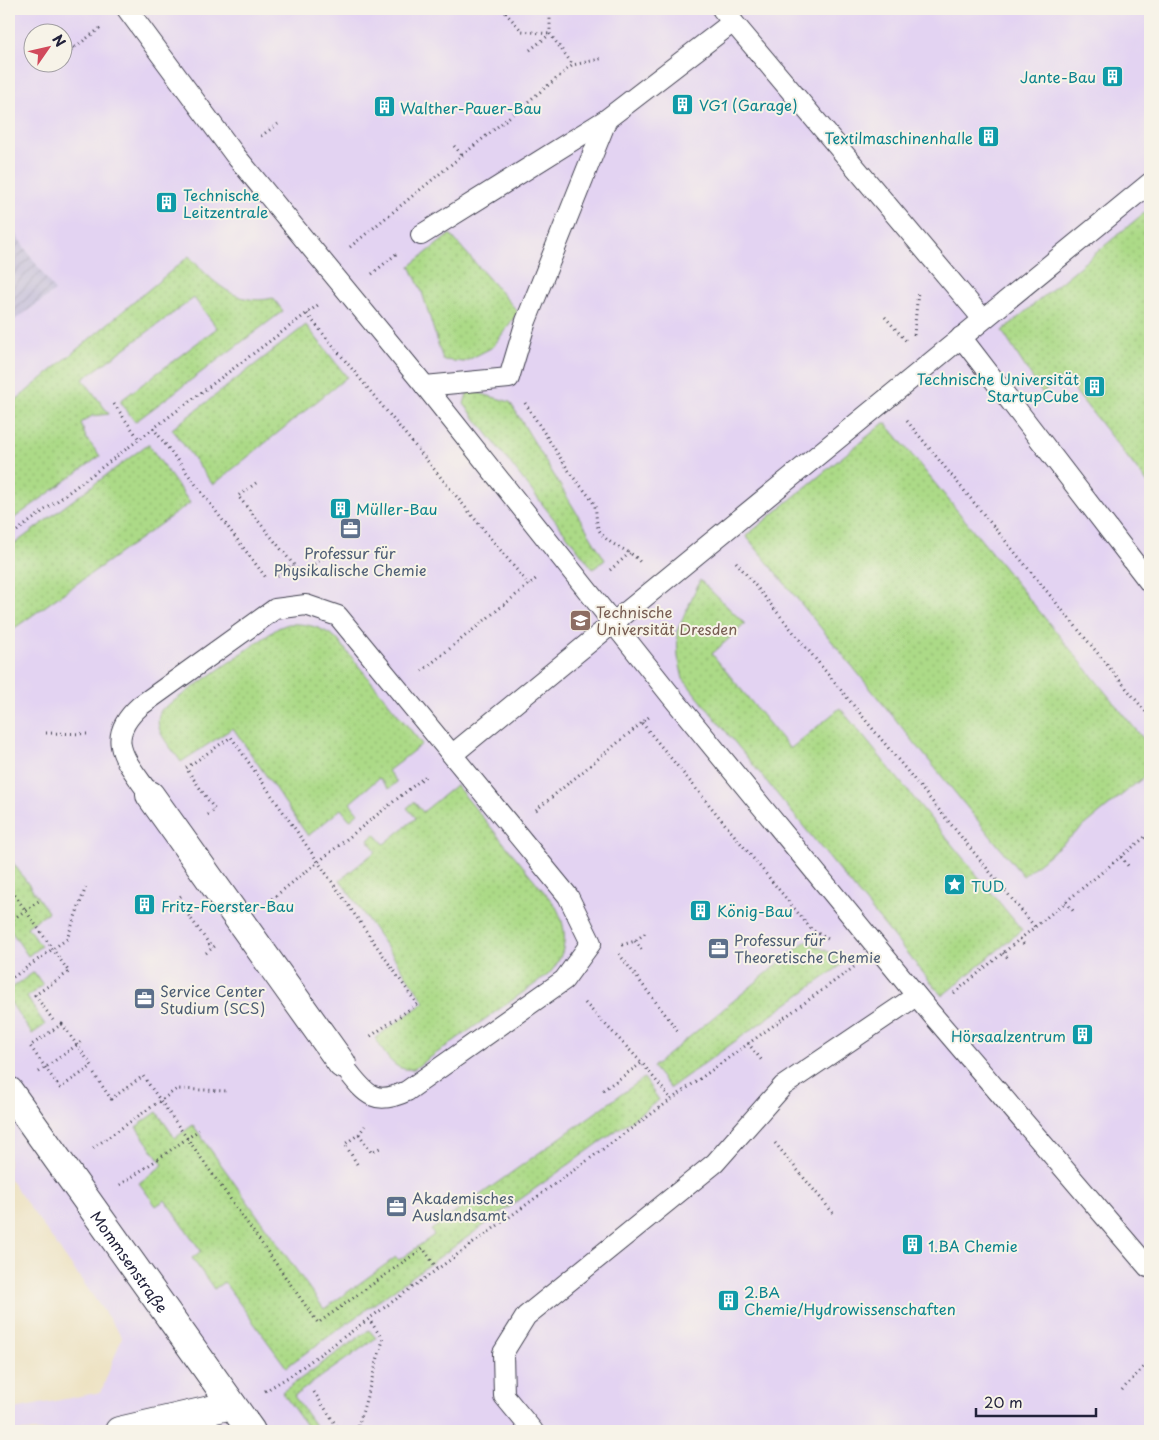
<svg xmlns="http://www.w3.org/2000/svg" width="1159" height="1440" font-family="'Playpen Sans',sans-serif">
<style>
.built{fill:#e3d3f2;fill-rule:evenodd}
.industrial{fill:url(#industrial-furrows)}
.grass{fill:url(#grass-dots);stroke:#677e61}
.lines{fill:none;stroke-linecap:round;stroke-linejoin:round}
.service-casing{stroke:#403f4f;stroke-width:22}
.pedestrian-casing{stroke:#403f4f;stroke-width:30}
.minor-casing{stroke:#403f4f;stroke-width:30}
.path{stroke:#403f4f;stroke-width:3;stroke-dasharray:1 4;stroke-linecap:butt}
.service{stroke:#fff;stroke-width:20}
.pedestrian{stroke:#fff;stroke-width:28}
.minor{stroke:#fff;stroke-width:28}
.path-bridge{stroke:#403f4f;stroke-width:3;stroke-dasharray:1 4;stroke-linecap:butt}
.labels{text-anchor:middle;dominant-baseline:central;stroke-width:4;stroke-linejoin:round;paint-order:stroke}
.culture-label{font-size:15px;fill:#0d838f;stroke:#f7f3e8;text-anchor:start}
.service-label{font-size:15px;fill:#4e5e75;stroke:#f7f3e8;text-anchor:start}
.education-label{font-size:15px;fill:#785e54;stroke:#f7f3e8;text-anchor:start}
.street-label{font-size:15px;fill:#22223b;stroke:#f7f3e8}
</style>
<defs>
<pattern id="industrial-furrows" width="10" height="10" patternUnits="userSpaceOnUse" patternTransform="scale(1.25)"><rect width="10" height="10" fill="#c6c0da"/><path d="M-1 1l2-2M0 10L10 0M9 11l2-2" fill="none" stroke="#aaa5bc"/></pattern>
<pattern id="grass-dots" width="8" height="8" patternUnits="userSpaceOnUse" patternTransform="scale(1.25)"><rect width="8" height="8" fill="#acda87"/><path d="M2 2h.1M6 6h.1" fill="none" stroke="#94bb75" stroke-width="1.8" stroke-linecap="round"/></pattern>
</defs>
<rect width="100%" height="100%" fill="#f7f3e8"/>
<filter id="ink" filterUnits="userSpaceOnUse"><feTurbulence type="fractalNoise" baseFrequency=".02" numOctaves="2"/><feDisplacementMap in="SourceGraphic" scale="10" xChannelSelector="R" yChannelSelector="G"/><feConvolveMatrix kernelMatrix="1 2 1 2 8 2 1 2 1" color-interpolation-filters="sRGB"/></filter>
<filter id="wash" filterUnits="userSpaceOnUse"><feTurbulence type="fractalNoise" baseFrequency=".0096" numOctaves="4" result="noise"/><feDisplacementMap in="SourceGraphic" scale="20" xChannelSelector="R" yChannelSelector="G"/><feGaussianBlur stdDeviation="1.12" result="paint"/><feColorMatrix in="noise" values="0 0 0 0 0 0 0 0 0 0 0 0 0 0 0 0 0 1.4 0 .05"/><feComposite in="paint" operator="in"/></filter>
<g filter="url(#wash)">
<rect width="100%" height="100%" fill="#ede2c2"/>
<path class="built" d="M 9,9 L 1150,9 L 1150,1431 L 9,1431 L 9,1410 L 101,1392 L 122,1337 L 9,1178 ZM 32,32 L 62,32 L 62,62 L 32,62 Z"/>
<polygon class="industrial" points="9,225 55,291 9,324"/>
<g class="grass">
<polygon points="1150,208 1150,486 1064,377 1042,393 1002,331"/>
<polygon points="450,234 518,312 493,347 464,362 443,360 422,292 410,266"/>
<path d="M 189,256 C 212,281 236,307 273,298 L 283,311 L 135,422 L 120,401 L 217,328 L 194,298 L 83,379 L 109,414 L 92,416 L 81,423 L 86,438 L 100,456 L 9,522 L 9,406 Z"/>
<polygon points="306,325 347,377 213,485 172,429"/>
<polygon points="468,390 510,402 605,560 593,569 464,404"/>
<polygon points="885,422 1150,747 1150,772 1023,876 746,536"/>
<polygon points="148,444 190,503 9,632 9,548"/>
<polygon points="700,580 745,624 712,654 790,749 840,708 1022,930 942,996 683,679 678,657 677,631"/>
<path d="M 288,624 C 307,623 321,627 336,638 L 422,744 L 388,771 L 397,782 L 389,789 L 379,778 L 350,803 L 358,813 L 350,820 L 341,809 L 308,836 L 233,728 L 181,762 C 170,745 151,730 161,710 L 278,628 Z"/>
<path d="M 456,785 L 555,905 C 569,930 568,954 548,975 L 414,1069 C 392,1072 386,1054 375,1038 L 425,1002 L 340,880 L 376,851 L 368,840 L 375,834 L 384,844 L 416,818 L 407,808 L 414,802 L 423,812 Z"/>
<polygon points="9,857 48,912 27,927 41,946 28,956 9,928"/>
<polygon points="806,941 847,961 670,1088 653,1067"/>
<polygon points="34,972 43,985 27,997 45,1025 32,1034 9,1000 9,990"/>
<polygon points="644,1078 659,1100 286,1367 224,1282 214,1289 192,1258 201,1251 165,1200 156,1206 139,1183 163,1165 136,1127 157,1112 175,1138 193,1125 324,1309 396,1257 399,1260 434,1235 431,1230"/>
<polygon points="369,1330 376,1338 294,1396 319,1431 310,1431 282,1392"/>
</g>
</g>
<g filter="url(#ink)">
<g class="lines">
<defs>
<g id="service">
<polyline points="127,9 235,155 425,386 672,697 930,1012 1148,1267"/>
<polyline points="722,9 983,319"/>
<polyline points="421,235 607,119 733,22"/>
<polyline points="961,337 1150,583"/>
<polyline points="425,386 509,378 526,321 607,119"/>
<polyline points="453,754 1150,183"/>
<path d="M 150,795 C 127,761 102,740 140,706 L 275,609 L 306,605 L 338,616 L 568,896 L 591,943 L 564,980 L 407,1091 C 371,1108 364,1091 342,1064"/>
<polyline points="533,1431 504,1396 503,1353 526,1316 715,1163 783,1086 916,996"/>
</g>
<polyline id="pedestrian" points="150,795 342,1064"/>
<g id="minor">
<path id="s1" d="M 9,1091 L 251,1431"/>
<polyline points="119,1431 232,1405"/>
</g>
</defs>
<use href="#service" class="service-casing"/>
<use href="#pedestrian" class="pedestrian-casing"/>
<use href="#minor" class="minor-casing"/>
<g class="path">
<polyline points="502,9 522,31 550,34"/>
<polyline points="548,9 550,16 550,34 573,65"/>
<polyline points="49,24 58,32"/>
<polyline points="62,37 74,48"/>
<polyline points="530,50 549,35"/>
<polyline points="63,56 102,27"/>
<polyline points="261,136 278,124"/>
<polyline points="454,146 463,156"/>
<polyline points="350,247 573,65 604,58"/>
<polyline points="372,274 396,254"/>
<polyline points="307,314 529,585"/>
<polyline points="885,317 908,343"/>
<polyline points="914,335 918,291"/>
<path d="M 525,403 C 540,426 555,450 571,474 C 578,484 588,493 594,504 C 598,513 594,524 601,533 C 612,548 629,548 640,562"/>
<polyline points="114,404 139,439"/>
<polyline points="907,421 1150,717"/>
<polyline points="153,428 267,579"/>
<polyline points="256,483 238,496 302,575"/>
<polyline points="9,537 318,305"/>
<polyline points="736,562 1035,927"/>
<polyline points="610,570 631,552"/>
<polyline points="302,573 334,550"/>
<polyline points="277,576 293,564"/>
<polyline points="422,671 537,578"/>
<polyline points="642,723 812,930 828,939"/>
<polyline points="46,733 90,734"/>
<polyline points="536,810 649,717"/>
<polyline points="208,815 215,810 186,768 231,737 417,1004 368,1038"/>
<polyline points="1121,857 1129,867"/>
<polyline points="9,887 69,972 35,995 53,1020"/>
<polyline points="181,896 177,899 212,948"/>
<polyline points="268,902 427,775"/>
<polyline points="1066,902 1074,912"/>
<polyline points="1020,939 1025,946"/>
<polyline points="635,941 642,950"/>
<polyline points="622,945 635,941 647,932"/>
<polyline points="206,953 215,946"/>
<polyline points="1003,953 1009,959"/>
<polyline points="619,954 678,1031"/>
<polyline points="9,980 67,939 87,884"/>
<polyline points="954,993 1150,833"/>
<polyline points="585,1003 642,1063 671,1099"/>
<polygon points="62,1024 92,1066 60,1088 30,1046"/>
<polyline points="748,1043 763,1062"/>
<polyline points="39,1072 81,1042"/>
<polyline points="94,1074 111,1099 143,1076 318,1323 423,1248 438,1270"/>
<polyline points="603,1090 642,1063"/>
<polyline points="359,1134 371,1152 380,1148"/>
<polyline points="775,1143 833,1213"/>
<polyline points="93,1148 177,1089 228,1091"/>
<polyline points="357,1164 345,1144 359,1134 365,1126"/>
<polyline points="120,1185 158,1159"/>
<polyline points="1122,1390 1150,1360"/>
<polyline points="265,1391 290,1376 854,967"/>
<polyline points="314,1392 340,1431"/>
<polyline points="357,1431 383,1340 369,1319"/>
</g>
<use href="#service" class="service"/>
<use href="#pedestrian" class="pedestrian"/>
<use href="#minor" class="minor"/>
<g class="path-bridge">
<polyline points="9,922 40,900"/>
<polyline points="158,1159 199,1130"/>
</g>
</g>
</g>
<defs>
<symbol id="building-square" viewBox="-11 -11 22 22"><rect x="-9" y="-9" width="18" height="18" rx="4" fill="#0f9aa8" stroke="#f7f3e8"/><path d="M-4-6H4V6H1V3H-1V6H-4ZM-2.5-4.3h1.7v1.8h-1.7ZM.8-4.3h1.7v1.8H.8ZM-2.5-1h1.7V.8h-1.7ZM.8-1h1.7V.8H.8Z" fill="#fff"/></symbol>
<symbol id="office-square" viewBox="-11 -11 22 22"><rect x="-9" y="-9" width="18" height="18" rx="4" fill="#5c6f8a" stroke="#f7f3e8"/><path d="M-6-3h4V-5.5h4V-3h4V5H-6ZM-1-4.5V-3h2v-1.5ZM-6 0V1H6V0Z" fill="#fff"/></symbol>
<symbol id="university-square" viewBox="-11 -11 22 22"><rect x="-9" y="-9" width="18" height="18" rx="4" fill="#8d6e63" stroke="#f7f3e8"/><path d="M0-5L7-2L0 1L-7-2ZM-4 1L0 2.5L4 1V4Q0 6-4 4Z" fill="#fff"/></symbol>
<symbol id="sight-square" viewBox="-11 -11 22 22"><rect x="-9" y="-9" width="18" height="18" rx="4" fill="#0f9aa8" stroke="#f7f3e8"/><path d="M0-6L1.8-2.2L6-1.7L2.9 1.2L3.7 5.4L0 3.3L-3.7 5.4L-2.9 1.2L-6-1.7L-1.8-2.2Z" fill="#fff"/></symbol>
</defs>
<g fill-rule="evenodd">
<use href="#building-square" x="1100" y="64" width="25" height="25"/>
<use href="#building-square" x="670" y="92" width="25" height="25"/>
<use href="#building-square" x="372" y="94" width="25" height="25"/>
<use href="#building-square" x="976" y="124" width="25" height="25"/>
<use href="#building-square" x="154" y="190" width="25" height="25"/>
<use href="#building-square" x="1082" y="374" width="25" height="25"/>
<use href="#building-square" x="328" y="496" width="25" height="25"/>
<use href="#office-square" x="338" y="516" width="25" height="25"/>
<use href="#university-square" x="568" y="608" width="25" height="25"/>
<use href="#sight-square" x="942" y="872" width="25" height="25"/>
<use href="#building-square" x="132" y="892" width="25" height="25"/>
<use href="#building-square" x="688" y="898" width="25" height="25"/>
<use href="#office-square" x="706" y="936" width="25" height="25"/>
<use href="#office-square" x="132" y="986" width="25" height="25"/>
<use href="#building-square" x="1070" y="1022" width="25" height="25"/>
<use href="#office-square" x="384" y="1194" width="25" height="25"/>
<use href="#building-square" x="900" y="1232" width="25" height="25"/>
<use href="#building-square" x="716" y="1288" width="25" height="25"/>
</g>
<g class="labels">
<g class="culture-label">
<text x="1096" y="76" text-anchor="end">Jante-Bau</text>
<text x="699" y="104">VG1 (Garage)</text>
<text x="400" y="107">Walther-Pauer-Bau</text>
<text x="973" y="137" text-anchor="end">Textilmaschinenhalle</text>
<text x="183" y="194">Technische<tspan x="183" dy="17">Leitzentrale</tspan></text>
<text x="1079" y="378" text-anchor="end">Technische Universität<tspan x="1079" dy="17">StartupCube</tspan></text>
<text x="356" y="508">Müller-Bau</text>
<text x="971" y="885">TUD</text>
<text x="161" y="905">Fritz-Foerster-Bau</text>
<text x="717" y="910">König-Bau</text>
<text x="1066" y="1035" text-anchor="end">Hörsaalzentrum</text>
<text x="928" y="1245">1.BA Chemie</text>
<text x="744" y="1291">2.BA<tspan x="744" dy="17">Chemie/Hydrowissenschaften</tspan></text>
</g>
<g class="service-label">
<text x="350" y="552" text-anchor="middle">Professur für<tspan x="350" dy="17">Physikalische Chemie</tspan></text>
<text x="734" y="939">Professur für<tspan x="734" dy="17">Theoretische Chemie</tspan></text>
<text x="160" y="990">Service Center<tspan x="160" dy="17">Studium (SCS)</tspan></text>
<text x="412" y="1197">Akademisches<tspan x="412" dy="17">Auslandsamt</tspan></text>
</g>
<g class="education-label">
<text x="596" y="611">Technische<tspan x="596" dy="17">Universität Dresden</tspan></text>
</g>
<g class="street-label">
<text stroke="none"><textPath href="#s1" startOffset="209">Mommsenstraße</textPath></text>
</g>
</g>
<rect width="1159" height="1440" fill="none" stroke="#f7f3e8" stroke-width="30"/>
<g transform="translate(48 48) rotate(56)"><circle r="24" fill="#f7f3e8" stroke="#a29fa3"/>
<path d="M0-4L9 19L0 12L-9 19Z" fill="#d1495b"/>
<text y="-8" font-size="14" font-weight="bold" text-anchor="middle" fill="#22223b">N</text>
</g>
<path d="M976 1408v8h120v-8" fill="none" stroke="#22223b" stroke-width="2.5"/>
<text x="984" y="1408" font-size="15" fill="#22223b" stroke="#f7f3e8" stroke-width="4" paint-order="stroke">20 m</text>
</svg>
